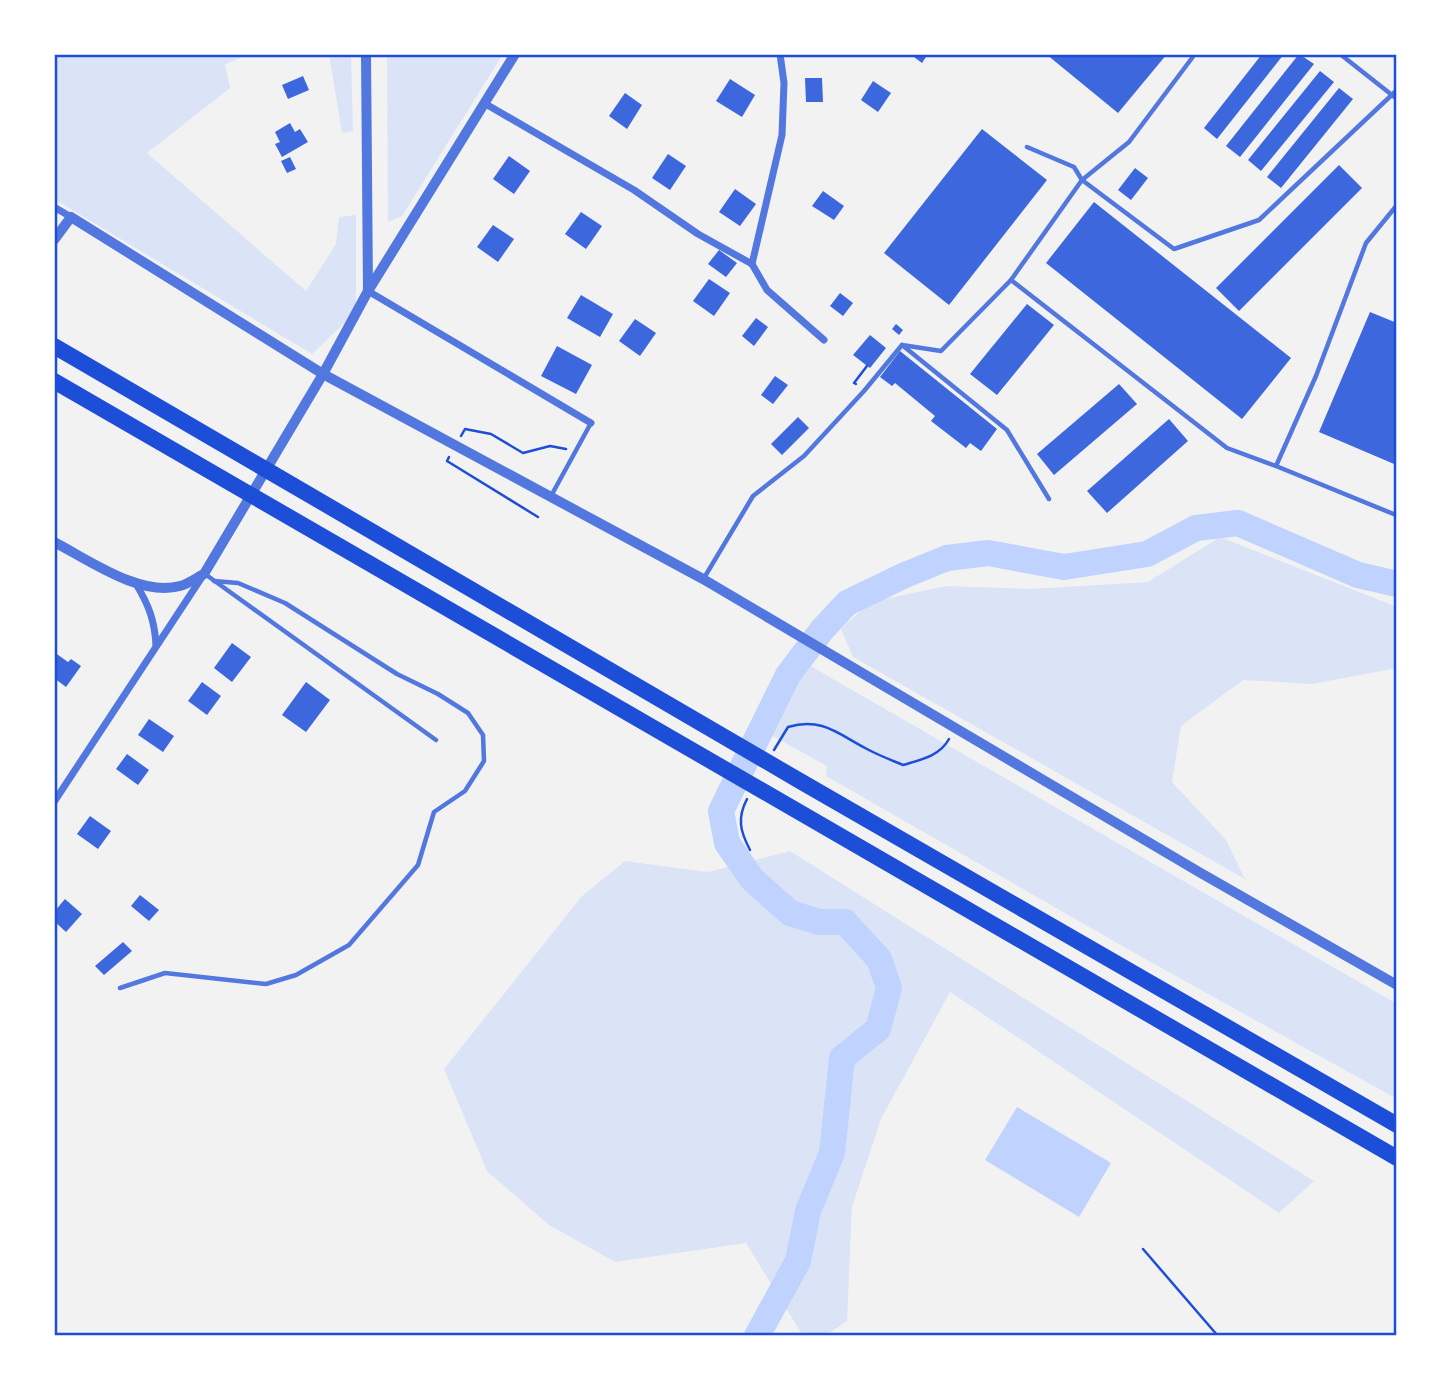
<svg xmlns="http://www.w3.org/2000/svg" width="1451" height="1390" font-family="Montserrat,sans-serif">
<style>
.green{fill:#dbe4f7}
.water{fill:#bfd3fe}
.lines{fill:none;stroke-linecap:round;stroke-linejoin:round}
.river{stroke:#bfd3fe;stroke-width:26}
.building{fill:#3d67dc}
.path{stroke:#1d4ed8;stroke-width:2.5}
.service{stroke:#5277de;stroke-width:4.5}
.minor{stroke:#5277de;stroke-width:7}
.tertiary{stroke:#5277de;stroke-width:10}
.trunk{stroke:#1d4ed8;stroke-width:16}
.neatline{fill:none;stroke:#1d4ed8;stroke-width:2.5}
</style>
<rect width="100%" height="100%" fill="#f2f2f2"/>
<g class="green">
<polygon points="54,54 251,54 225,64 230,88 147,153 306,291 336,244 339,217 356,215 356,312 312,354 54,199"/>
<polygon points="329,54 351,54 353,131 342,133"/>
<polygon points="387,54 503,54 402,216 388,222"/>
<polygon points="1220,537 1397,607 1397,668 1312,684 1243,680 1181,726 1172,782 1226,840 1245,879 853,657 841,629 870,602 946,586 1031,589 1148,582"/>
<polygon points="807,664 1397,1004 1397,1099 1147,960 826,776 827,766 769,734 794,679"/>
<polygon points="790,851 1314,1181 1279,1213 950,992 881,1119 852,1207 847,1321 825,1336 803,1336 746,1243 615,1262 549,1225 487,1171 444,1069 582,896 625,861 708,872"/>
</g>
<polygon class="water" points="1017,1107 1111,1163 1079,1217 985,1160"/>
<g class="lines">
<polyline class="river" points="757,1336 798,1261 808,1211 832,1153 842,1058 878,1029 889,988 879,959 845,922 819,922 790,913 752,879 727,843 721,811 788,675 822,630 847,603 905,575 947,558 988,553 1064,567 1147,554 1196,528 1238,523 1358,575 1397,584"/>
</g>
<g class="building">
<polygon points="910,54 928,54 922,63"/>
<polygon points="1046,54 1167,54 1118,113"/>
<polygon points="1262,54 1284,54 1217,139 1204,128"/>
<polygon points="1299,54 1314,64 1240,157 1226,146"/>
<polygon points="1320,71 1334,82 1261,171 1248,160"/>
<polygon points="303,76 309,90 288,99 282,85"/>
<polygon points="805,78 822,78 823,102 806,102"/>
<polygon points="730,79 755,95 742,117 716,101"/>
<polygon points="873,81 891,93 878,112 861,100"/>
<polygon points="1339,88 1353,99 1281,188 1267,177"/>
<polygon points="625,93 642,105 627,129 609,116"/>
<polygon points="290,123 295,132 300,129 308,142 282,157 275,144 280,142 275,132"/>
<polygon points="982,129 1047,180 949,305 884,253"/>
<polygon points="668,154 686,166 670,190 652,178"/>
<polygon points="509,156 530,171 514,194 493,179"/>
<polygon points="290,157 296,169 287,173 281,161"/>
<polygon points="1339,165 1362,188 1239,311 1216,288"/>
<polygon points="1135,168 1148,178 1131,200 1118,190"/>
<polygon points="735,189 756,204 740,226 719,212"/>
<polygon points="823,191 844,206 834,220 812,206"/>
<polygon points="1094,202 1291,358 1242,419 1046,263"/>
<polygon points="581,212 602,226 586,249 565,234"/>
<polygon points="493,225 514,239 498,262 477,247"/>
<polygon points="719,250 737,263 726,277 708,264"/>
<polygon points="709,279 730,293 714,316 693,301"/>
<polygon points="840,293 853,303 843,316 830,306"/>
<polygon points="581,295 613,314 600,337 567,318"/>
<polygon points="1027,304 1054,325 997,395 970,374"/>
<polygon points="1370,312 1397,323 1397,457 1394,464 1319,432"/>
<polygon points="756,318 768,327 754,346 742,336"/>
<polygon points="635,319 656,333 640,356 619,341"/>
<polygon points="896,324 903,330 899,335 892,329"/>
<polygon points="870,335 886,348 870,368 853,355"/>
<polygon points="557,346 592,365 576,394 541,376"/>
<polygon points="900,351 997,429 981,451 970,443 966,448 931,421 935,416 895,383 892,386 880,377"/>
<polygon points="775,376 788,385 773,404 761,395"/>
<polygon points="1119,384 1137,404 1054,475 1037,454"/>
<polygon points="798,417 809,428 782,455 771,444"/>
<polygon points="1169,419 1188,441 1107,513 1087,491"/>
<polygon points="232,643 251,657 232,682 214,668"/>
<polygon points="54,652 68,662 71,659 81,666 66,687 54,678"/>
<polygon points="202,682 221,696 207,715 188,701"/>
<polygon points="306,682 330,700 306,732 282,715"/>
<polygon points="149,719 174,736 163,752 138,735"/>
<polygon points="127,754 149,770 138,785 116,769"/>
<polygon points="90,816 111,831 98,849 77,834"/>
<polygon points="140,895 159,910 149,921 131,906"/>
<polygon points="65,899 82,914 66,932 54,921 54,912"/>
<polygon points="123,942 132,951 104,975 95,966"/>
</g>
<g class="lines">
<g class="path">
<polyline points="856,384 854,383 867,366"/>
<polyline points="461,436 465,429 491,434 523,453 550,446 566,449"/>
<polyline points="449,457 447,461 538,517"/>
<path d="M 774,750 L 788,727 C 822,717 838,734 867,749 C 878,755 891,760 903,765 C 920,760 940,756 949,739"/>
<path d="M 747,799 C 737,818 740,831 750,850"/>
<polyline points="1143,1249 1218,1336"/>
</g>
<g class="service">
<polyline points="1340,54 1397,99"/>
<polyline points="1027,147 1074,167 1082,180 1174,249 1259,220 1397,90"/>
<polyline points="1011,280 1227,448 1276,466 1316,376 1366,243 1397,205"/>
<polyline points="902,345 1007,430 1049,499"/>
<polyline points="1276,466 1396,515 1397,514"/>
<polyline points="551,496 591,423"/>
<polyline points="205,574 436,740"/>
<polyline points="704,578 753,496 804,456 864,391 902,345 941,351 1011,280 1082,180 1129,142 1195,54"/>
<polyline points="120,988 165,973 266,984 296,975 349,945 418,865 434,812 465,791 484,761 483,735 468,713 438,694 397,674 285,603 238,583 214,581"/>
</g>
<g class="minor">
<polyline points="484,103 634,190 698,234 752,264"/>
<polyline points="54,207 71,217"/>
<polyline points="752,264 782,135 784,83 780,54"/>
<polyline points="752,264 767,290 824,340"/>
<polyline points="368,291 591,423"/>
<path d="M 136,584 C 149,605 155,622 156,646"/>
<polyline points="54,802 202,577"/>
</g>
<g class="tertiary">
<polyline points="366,54 368,291"/>
<polyline points="54,240 71,217 323,374 703,579 1199,872 1397,985"/>
<path d="M 54,542 C 89,560 140,597 180,586 C 188,584 196,578 204,574 L 323,374 L 368,291 L 515,54"/>
</g>
<g class="trunk">
<polyline points="54,346 800,781 1397,1125"/>
<polyline points="54,381 1397,1158"/>
</g>
</g>
<rect width="1451" height="1390" fill="none" stroke="#ffffff" stroke-width="112"/>
<rect x="56" y="56" width="1339" height="1278" class="neatline"/>
</svg>
